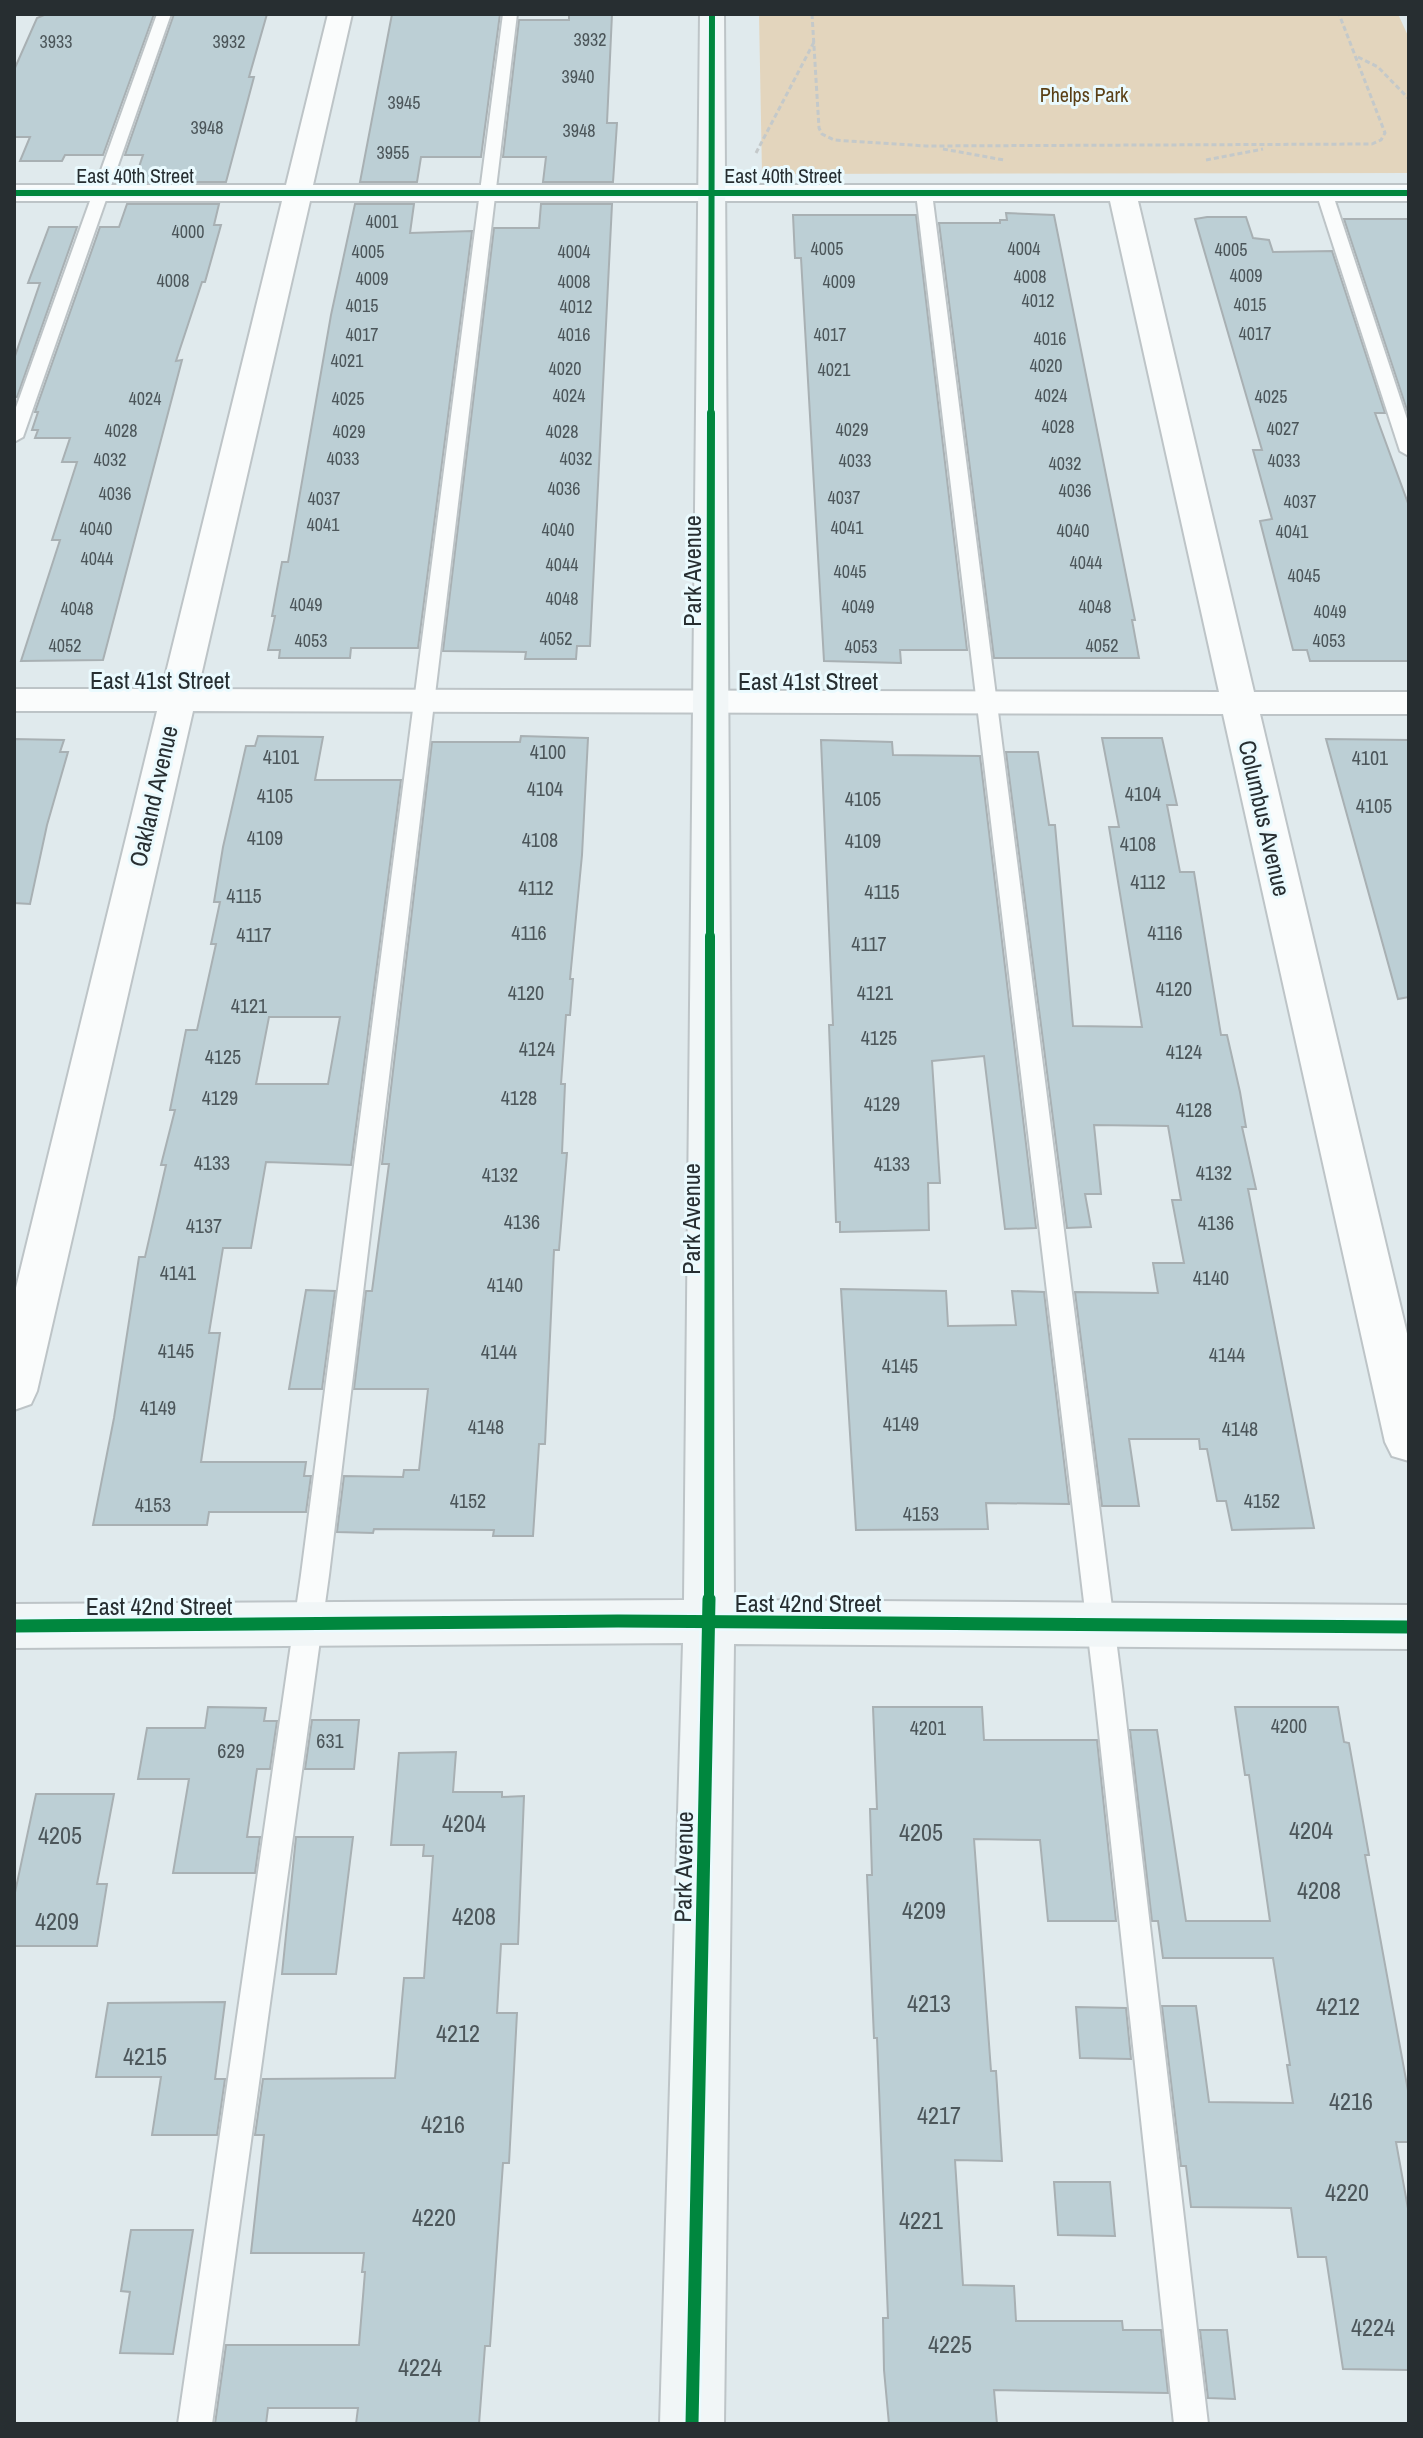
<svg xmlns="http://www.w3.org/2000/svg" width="1423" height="2438" font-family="'Archivo Narrow',sans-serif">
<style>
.green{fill:#e3d5bd}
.building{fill:#bccfd5;stroke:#a8b0b3;stroke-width:2;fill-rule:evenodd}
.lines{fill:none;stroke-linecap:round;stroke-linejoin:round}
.lane-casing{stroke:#bdc4c7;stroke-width:4}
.street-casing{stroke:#bdc4c7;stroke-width:4}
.secondary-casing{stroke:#bdc4c7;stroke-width:4}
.path{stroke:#c4c9ca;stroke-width:3;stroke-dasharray:5 3;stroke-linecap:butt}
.lane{fill:#fafcfc;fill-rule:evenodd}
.street{fill:#fafcfc;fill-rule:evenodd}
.secondary{fill:#f1f6f7;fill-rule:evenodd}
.cycleway-far3-casing{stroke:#eafafe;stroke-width:9}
.cycleway-far2-casing{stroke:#eafafe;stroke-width:12}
.cycleway-far1-casing{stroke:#eafafe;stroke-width:15}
.cycleway-casing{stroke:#eafafe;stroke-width:18}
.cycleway-far3{stroke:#00873e;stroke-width:6}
.cycleway-far2{stroke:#00873e;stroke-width:8}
.cycleway-far1{stroke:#00873e;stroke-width:10}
.cycleway{stroke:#00873e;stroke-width:13}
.labels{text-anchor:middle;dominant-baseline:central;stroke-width:6;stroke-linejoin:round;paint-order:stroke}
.far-number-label{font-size:18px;fill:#4c565a}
.far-park-label{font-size:20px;fill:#5a3f15;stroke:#eafafe}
.far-street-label{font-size:20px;fill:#272e31;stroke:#eafafe}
.number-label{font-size:20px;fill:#4c565a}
.street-label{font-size:24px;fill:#272e31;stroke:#eafafe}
.near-number-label{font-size:24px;fill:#4c565a}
</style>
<rect width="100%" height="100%" fill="#e0eaed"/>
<polygon class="green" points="759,14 1398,14 1409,38 1409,173 762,174"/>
<g class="building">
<polygon points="154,14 103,155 65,155 62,161 20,161 30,137 14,137 14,70 37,18 44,15"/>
<polygon points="174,14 267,14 249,77 254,77 226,182 134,182 143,155 125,155"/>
<polygon points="392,14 500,14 481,157 421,157 417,182 360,182"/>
<polygon points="569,14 612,14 607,123 617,123 613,182 543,182 546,157 503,157 519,20 569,20"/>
<polygon points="127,204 219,204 214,225 221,225 205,282 202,282 176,361 182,360 103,660 21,661 60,540 52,540 77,462 62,462 70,438 35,438 38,430 32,430 38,412 35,412 100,227 119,227"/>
<polygon points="355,204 414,204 410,233 472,231 418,648 351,648 350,658 279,658 280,650 268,650 275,616 272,616 282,562 288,562 331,315"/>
<polygon points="541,204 612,204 590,646 577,646 576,659 525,659 526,652 443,651 494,228 539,228"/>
<polygon points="1006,213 1054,215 1135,620 1132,620 1139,658 994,658 939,223 1000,223 1000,220 1007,220"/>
<polygon points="793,215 916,215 967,650 900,650 901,663 824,661 801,258 795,258"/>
<polygon points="1207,217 1246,217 1253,238 1269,240 1273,252 1332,251 1385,413 1375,413 1409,506 1409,661 1310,661 1307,650 1293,650 1260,521 1272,519 1253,450 1262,450 1195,219"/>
<polygon points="1344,219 1409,219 1409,413 1408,413"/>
<polygon points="49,227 77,227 17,397 14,397 14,359 40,283 28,283"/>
<path d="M 258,736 L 323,737 L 315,780 L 401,780 L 351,1165 L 266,1162 L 251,1248 L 223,1248 L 209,1333 L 220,1333 L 201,1462 L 306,1462 L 304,1476 L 311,1476 L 306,1512 L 209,1512 L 207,1525 L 93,1525 L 114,1418 L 139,1257 L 145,1257 L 166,1165 L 161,1165 L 175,1110 L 170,1110 L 186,1030 L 197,1030 L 216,944 L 211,944 L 220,902 L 214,902 L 223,847 L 246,746 L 255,746 ZM 269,1017 L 340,1017 L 328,1084 L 256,1084 Z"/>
<polygon points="521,736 588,738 582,855 570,979 573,979 570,1015 566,1015 561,1084 565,1084 562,1153 567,1153 559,1250 554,1250 545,1444 539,1444 533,1536 493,1536 494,1530 374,1529 373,1533 337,1532 344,1476 403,1477 404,1470 419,1470 428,1389 354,1389 366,1291 372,1291 389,1164 382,1164 432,742 520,742"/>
<polygon points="1102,738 1162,738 1177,805 1167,805 1180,872 1194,872 1221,1035 1227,1035 1240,1092 1246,1127 1242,1127 1256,1189 1248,1189 1314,1528 1232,1530 1226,1501 1217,1501 1207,1449 1200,1449 1199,1439 1129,1439 1139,1506 1102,1506 1075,1292 1158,1293 1153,1263 1184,1263 1172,1200 1181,1200 1168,1126 1094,1125 1101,1194 1085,1194 1091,1227 1067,1228 1006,752 1038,752 1049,825 1055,825 1073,1026 1142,1027 1109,827 1119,827"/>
<polygon points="14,739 64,740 60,752 68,752 47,825 30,904 14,903"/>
<polygon points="1326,739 1409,740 1409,997 1398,999"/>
<polygon points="821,740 892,742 893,755 980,756 1036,1228 1005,1229 984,1056 932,1061 940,1183 928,1183 929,1230 840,1232 840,1222 836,1222 829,1025 833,1025"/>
<polygon points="841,1289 946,1291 948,1326 1016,1325 1012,1291 1044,1292 1069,1504 986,1503 988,1529 856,1530"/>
<polygon points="306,1290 335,1291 322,1389 289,1389"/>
<polygon points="208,1707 266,1708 264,1721 277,1721 270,1769 257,1769 247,1837 260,1837 255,1873 173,1873 189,1779 138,1779 147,1728 205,1728"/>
<polygon points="873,1707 982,1707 984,1740 1097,1740 1116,1921 1048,1921 1040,1840 974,1839 991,2071 996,2071 1002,2161 955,2160 963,2285 1014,2286 1016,2321 1122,2321 1123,2330 1161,2330 1168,2393 994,2390 997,2424 889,2424 884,2370 883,2318 888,2318 877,2038 874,2038 867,1875 872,1875 870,1809 877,1809"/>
<polygon points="1235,1707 1338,1707 1344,1742 1349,1743 1369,1855 1365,1855 1409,2096 1409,2142 1396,2142 1409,2214 1409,2370 1343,2369 1326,2257 1298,2257 1291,2208 1191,2207 1186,2166 1181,2166 1162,2006 1196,2006 1209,2102 1293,2103 1287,2065 1290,2065 1273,1958 1163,1958 1158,1921 1152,1921 1130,1730 1157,1730 1186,1921 1270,1921 1249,1775 1245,1775"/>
<polygon points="312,1720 359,1720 354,1769 305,1769"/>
<polygon points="456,1752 453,1792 502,1792 502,1797 524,1796 518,1944 501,1944 497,2013 517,2013 509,2163 503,2163 490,2346 485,2346 479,2424 356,2424 358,2408 268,2408 266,2424 215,2424 226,2345 359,2345 365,2272 362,2272 364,2253 251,2253 264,2135 255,2135 263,2079 395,2078 404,1978 424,1978 433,1856 423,1856 424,1845 391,1845 399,1753"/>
<polygon points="36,1794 114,1794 97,1884 107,1884 97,1946 14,1946 14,1897"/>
<polygon points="296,1837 353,1837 336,1974 282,1974"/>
<polygon points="225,2002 215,2079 225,2079 217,2135 152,2135 161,2077 96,2077 108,2003"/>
<polygon points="1076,2007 1126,2008 1131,2059 1080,2058"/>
<polygon points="1054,2182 1110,2182 1115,2236 1058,2235"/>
<polygon points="131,2230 193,2230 173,2354 120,2353 130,2292 121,2291"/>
<polygon points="1200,2330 1227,2330 1235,2399 1208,2398"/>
</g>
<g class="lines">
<defs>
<g id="lane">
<polygon points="157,14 171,14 23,437 14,442 14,413"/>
<polygon points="503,14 517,14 329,1575 212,2424 178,2424 301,1575"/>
<polygon points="1324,187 1332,192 1409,425 1409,456 1400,451 1316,192"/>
<polygon points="924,188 932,193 1122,1686 1208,2424 1174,2424 1094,1686 916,193"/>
</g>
<path id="street" d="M 328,14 L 352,14 L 313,185 L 1409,185 L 1409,201 L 1138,201 L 1254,692 L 1409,692 L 1409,714 L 1260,714 L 1409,1342 L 1409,1461 L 1392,1456 L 1385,1442 L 1223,714 L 193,711 L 37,1391 L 31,1404 L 14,1410 L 14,1296 L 157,711 L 14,711 L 14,689 L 162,689 L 282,201 L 14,201 L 14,185 L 286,185 ZM 310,201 L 1110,201 L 1219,692 L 198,689 Z"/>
<polygon id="secondary" points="700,14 724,14 734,1600 1409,1605 1409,1649 734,1644 724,2424 660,2424 683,1643 14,1648 14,1604 684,1600"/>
</defs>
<use href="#lane" class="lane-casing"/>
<use href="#street" class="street-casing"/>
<use href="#secondary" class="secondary-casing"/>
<g class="path">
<polyline points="812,14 819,128 822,134 834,140 926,146 1372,144 1381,140 1385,133 1339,14"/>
<polyline points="1358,57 1378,67 1409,99"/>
<polyline points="943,149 1004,160"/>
<polyline points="756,153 814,42"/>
<polyline points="1206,160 1263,149"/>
</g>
<use href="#lane" class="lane"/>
<use href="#street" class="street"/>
<use href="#secondary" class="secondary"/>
<defs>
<g id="cycleway-far3">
<polyline points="14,193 1409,193"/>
<polyline points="711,415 712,14"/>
</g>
<polyline id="cycleway-far2" points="710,938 711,413"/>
<polyline id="cycleway-far1" points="709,1601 710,936"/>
<g id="cycleway">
<polyline points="14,1626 618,1621 1409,1627"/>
<polyline points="692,2424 709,1599"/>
</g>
</defs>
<use href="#cycleway-far3" class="cycleway-far3-casing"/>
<use href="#cycleway-far2" class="cycleway-far2-casing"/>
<use href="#cycleway-far1" class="cycleway-far1-casing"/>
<use href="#cycleway" class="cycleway-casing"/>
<use href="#cycleway-far3" class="cycleway-far3"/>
<use href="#cycleway-far2" class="cycleway-far2"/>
<use href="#cycleway-far1" class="cycleway-far1"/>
<use href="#cycleway" class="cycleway"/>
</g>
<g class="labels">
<g class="far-number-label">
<text x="590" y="39">3932</text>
<text x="56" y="41">3933</text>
<text x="229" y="41">3932</text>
<text x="578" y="76">3940</text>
<text x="404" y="102">3945</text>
<text x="207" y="127">3948</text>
<text x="579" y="130">3948</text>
<text x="393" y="152">3955</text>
<text x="382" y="221">4001</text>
<text x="188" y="231">4000</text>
<text x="827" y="248">4005</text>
<text x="1024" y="248">4004</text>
<text x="1231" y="249">4005</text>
<text x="368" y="251">4005</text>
<text x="574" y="251">4004</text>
<text x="1246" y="275">4009</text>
<text x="1030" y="276">4008</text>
<text x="372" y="278">4009</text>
<text x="173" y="280">4008</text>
<text x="574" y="281">4008</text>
<text x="839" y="281">4009</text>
<text x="1038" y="300">4012</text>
<text x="1250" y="304">4015</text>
<text x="362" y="305">4015</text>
<text x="576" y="306">4012</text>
<text x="1255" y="333">4017</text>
<text x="362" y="334">4017</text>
<text x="574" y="334">4016</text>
<text x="830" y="334">4017</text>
<text x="1050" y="338">4016</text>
<text x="347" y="360">4021</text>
<text x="1046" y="365">4020</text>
<text x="565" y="368">4020</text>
<text x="834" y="369">4021</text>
<text x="569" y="395">4024</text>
<text x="1051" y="395">4024</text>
<text x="1271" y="396">4025</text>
<text x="145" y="398">4024</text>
<text x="348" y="398">4025</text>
<text x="1058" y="426">4028</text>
<text x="1283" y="428">4027</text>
<text x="852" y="429">4029</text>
<text x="121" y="430">4028</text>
<text x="349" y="431">4029</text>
<text x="562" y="431">4028</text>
<text x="343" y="458">4033</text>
<text x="576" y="458">4032</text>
<text x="110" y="459">4032</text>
<text x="855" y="460">4033</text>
<text x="1284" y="460">4033</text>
<text x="1065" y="463">4032</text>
<text x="564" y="488">4036</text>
<text x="1075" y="490">4036</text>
<text x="115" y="493">4036</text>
<text x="844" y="497">4037</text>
<text x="324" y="498">4037</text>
<text x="1300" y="501">4037</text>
<text x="323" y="524">4041</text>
<text x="847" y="527">4041</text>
<text x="96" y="528">4040</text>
<text x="558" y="529">4040</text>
<text x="1073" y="530">4040</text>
<text x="1292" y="531">4041</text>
<text x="97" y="558">4044</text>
<text x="1086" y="562">4044</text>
<text x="562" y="564">4044</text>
<text x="850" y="571">4045</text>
<text x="1304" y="575">4045</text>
<text x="562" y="598">4048</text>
<text x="306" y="604">4049</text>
<text x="858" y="606">4049</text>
<text x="1095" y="606">4048</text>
<text x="77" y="608">4048</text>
<text x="1330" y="611">4049</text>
<text x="556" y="638">4052</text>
<text x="311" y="640">4053</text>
<text x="1329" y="640">4053</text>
<text x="65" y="645">4052</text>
<text x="1102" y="645">4052</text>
<text x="861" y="646">4053</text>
</g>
<g class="far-park-label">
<text x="1084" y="94">Phelps Park</text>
</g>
<g class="far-street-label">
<text x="135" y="175">East 40th Street</text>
<text x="783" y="175">East 40th Street</text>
</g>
<g class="number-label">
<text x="548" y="751">4100</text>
<text x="281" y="756">4101</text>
<text x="1370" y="757">4101</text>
<text x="545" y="788">4104</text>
<text x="1143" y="793">4104</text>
<text x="275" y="795">4105</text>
<text x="863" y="798">4105</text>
<text x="1374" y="805">4105</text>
<text x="265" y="837">4109</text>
<text x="540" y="839">4108</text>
<text x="863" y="840">4109</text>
<text x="1138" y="843">4108</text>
<text x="1148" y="881">4112</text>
<text x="536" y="887">4112</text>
<text x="882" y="891">4115</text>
<text x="244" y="895">4115</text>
<text x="529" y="932">4116</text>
<text x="1165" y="932">4116</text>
<text x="254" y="934">4117</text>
<text x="869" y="943">4117</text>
<text x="1174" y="988">4120</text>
<text x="526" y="992">4120</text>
<text x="875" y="992">4121</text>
<text x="249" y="1005">4121</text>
<text x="879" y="1037">4125</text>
<text x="537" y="1048">4124</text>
<text x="1184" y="1051">4124</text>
<text x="223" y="1056">4125</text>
<text x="220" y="1097">4129</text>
<text x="519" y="1097">4128</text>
<text x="882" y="1103">4129</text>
<text x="1194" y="1109">4128</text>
<text x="212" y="1162">4133</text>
<text x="892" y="1163">4133</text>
<text x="1214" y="1172">4132</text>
<text x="500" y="1174">4132</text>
<text x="522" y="1221">4136</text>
<text x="1216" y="1222">4136</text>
<text x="204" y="1225">4137</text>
<text x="178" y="1272">4141</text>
<text x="1211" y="1277">4140</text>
<text x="505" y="1284">4140</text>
<text x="176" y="1350">4145</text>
<text x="499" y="1351">4144</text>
<text x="1227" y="1354">4144</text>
<text x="900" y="1365">4145</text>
<text x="158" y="1407">4149</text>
<text x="901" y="1423">4149</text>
<text x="486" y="1426">4148</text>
<text x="1240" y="1428">4148</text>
<text x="468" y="1500">4152</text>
<text x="1262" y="1500">4152</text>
<text x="153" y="1504">4153</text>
<text x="921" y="1513">4153</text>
<text x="1289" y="1725">4200</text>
<text x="928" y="1727">4201</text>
<text x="330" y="1740">631</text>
<text x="231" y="1750">629</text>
</g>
<g class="street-label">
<text transform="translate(692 571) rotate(-90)">Park Avenue</text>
<text x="160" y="680">East 41st Street</text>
<text x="808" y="681">East 41st Street</text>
<text transform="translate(153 796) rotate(-77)">Oakland Avenue</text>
<text transform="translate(1265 818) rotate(77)">Columbus Avenue</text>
<text transform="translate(691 1219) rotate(-90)">Park Avenue</text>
<text x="808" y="1603">East 42nd Street</text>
<text x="159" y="1606">East 42nd Street</text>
<text transform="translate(683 1867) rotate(-89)">Park Avenue</text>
</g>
<g class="near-number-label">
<text x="464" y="1823">4204</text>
<text x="1311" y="1830">4204</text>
<text x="921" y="1832">4205</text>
<text x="60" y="1835">4205</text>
<text x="1319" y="1890">4208</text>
<text x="924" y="1910">4209</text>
<text x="474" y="1916">4208</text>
<text x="57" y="1921">4209</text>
<text x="929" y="2003">4213</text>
<text x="1338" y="2006">4212</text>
<text x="458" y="2033">4212</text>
<text x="145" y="2056">4215</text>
<text x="1351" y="2101">4216</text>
<text x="939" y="2115">4217</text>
<text x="443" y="2124">4216</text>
<text x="1347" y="2192">4220</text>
<text x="434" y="2217">4220</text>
<text x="921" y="2220">4221</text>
<text x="1373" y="2327">4224</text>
<text x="950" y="2344">4225</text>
<text x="420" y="2367">4224</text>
</g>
</g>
<rect width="1423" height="2438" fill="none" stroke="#272e31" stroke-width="32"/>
</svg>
